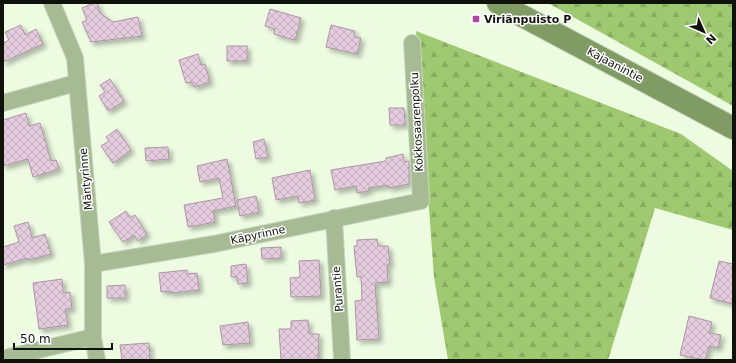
<svg xmlns="http://www.w3.org/2000/svg" width="736" height="363" font-family="'DejaVu Sans',sans-serif">
<style>
.forest{fill:url(#forest-firs)}
.building{fill:url(#building-cross-hatch);stroke:#ac95a6;filter:url(#shadow)}
.lines{fill:none;stroke-linecap:round;stroke-linejoin:round}
.street-casing{stroke:#c9d6bf;stroke-width:18}
.secondary-casing{stroke:#c9d6bf;stroke-width:24}
.street{stroke:#a6ba94;stroke-width:16}
.secondary{stroke:#809c64;stroke-width:22}
.poi-dot{fill:#b345a3;stroke:#fff;stroke-width:1.5}
.labels{text-anchor:middle;dominant-baseline:central;stroke-width:3;stroke-linejoin:round;paint-order:stroke}
.poi-label{font-size:11px;font-weight:bold;fill:#0e120a;stroke:#fff;text-anchor:start}
.street-label{font-size:11px;fill:#0e120a;stroke:#fff}
</style>
<defs>
<pattern id="forest-firs" width="22" height="20" patternUnits="userSpaceOnUse"><rect width="22" height="20" fill="#9ec971"/><path d="M5 1l3.5 6h-7zM16 11l3.5 6h-7z" fill="#87ac60"/></pattern>
<pattern id="building-cross-hatch" width="8" height="8" patternUnits="userSpaceOnUse"><rect width="8" height="8" fill="#e4cbde"/><path d="M0 0l8 8M0 8l8-8" fill="none" stroke="#c2adbd"/></pattern>
<filter id="shadow"><feDropShadow dx="3.5" dy="3.5" stdDeviation="2" flood-color="#0004"/></filter>
</defs>
<rect width="100%" height="100%" fill="#edfbe1"/>
<g class="forest">
<polygon points="548,3 733,3 733,106"/>
<polygon points="416,31 681,134 733,171 733,230 655,208 608,360 448,360 434,277"/>
</g>
<g class="building">
<polygon points="93,3 97,3 100,13 113,22 138,17 142,36 91,42 82,22 87,20 82,8"/>
<polygon points="270,9 301,18 295,40 274,34 275,29 265,26"/>
<polygon points="21,25 25,35 36,29 43,44 3,62 3,43 9,40 5,32"/>
<polygon points="331,25 355,31 354,37 361,38 357,54 326,47"/>
<rect x="227" y="46" width="20" height="15"/>
<polygon points="198,54 201,65 205,64 210,82 194,87 192,82 186,83 179,60"/>
<polygon points="110,79 124,101 108,111 99,96 105,92 100,85"/>
<polygon points="389,108 404,108 405,125 390,125"/>
<polygon points="26,113 29,126 40,123 51,161 56,160 59,169 33,177 28,159 3,166 3,120"/>
<polygon points="117,129 131,150 113,163 101,146 109,141 106,137"/>
<polygon points="264,139 268,157 256,159 253,142"/>
<polygon points="168,147 169,159 146,161 145,148"/>
<polygon points="403,154 404,162 409,161 409,184 389,188 388,185 368,188 369,191 357,193 356,186 335,190 331,170 386,161 386,158"/>
<polygon points="227,159 236,206 213,211 215,222 188,227 184,205 223,198 219,178 200,182 197,166"/>
<polygon points="310,170 315,200 299,203 298,196 276,200 272,178"/>
<polygon points="256,196 259,212 240,216 237,200"/>
<polygon points="126,211 130,218 135,215 147,234 138,241 134,235 123,242 109,222"/>
<polygon points="28,222 32,238 45,234 51,254 28,260 27,258 3,265 3,247 19,242 14,226"/>
<polygon points="377,239 378,246 388,246 390,264 387,264 388,282 375,283 379,339 357,340 355,301 362,300 361,276 357,277 354,246 357,246 357,240"/>
<polygon points="281,247 281,258 262,259 261,248"/>
<polygon points="319,260 321,296 291,297 290,278 300,277 299,261"/>
<polygon points="719,261 733,264 733,304 710,298"/>
<polygon points="246,264 248,283 238,284 237,277 231,277 231,266"/>
<polygon points="187,270 187,274 197,273 199,290 170,293 170,291 161,292 159,273"/>
<polygon points="62,279 63,293 70,292 72,309 65,309 68,325 39,329 33,283"/>
<polygon points="125,285 125,298 107,298 107,286"/>
<polygon points="689,316 712,322 709,333 721,335 718,348 709,346 705,360 680,355"/>
<polygon points="308,320 309,334 319,334 318,360 281,360 279,329 291,329 291,321"/>
<polygon points="248,322 250,343 223,345 220,326"/>
<polygon points="149,343 150,360 122,360 120,345"/>
</g>
<g class="lines">
<defs>
<g id="street">
<polyline points="52,3 75,58 93,264 93,337 97,360"/>
<polyline points="3,103 76,83"/>
<polyline points="334,218 342,360"/>
<polyline points="93,264 214,244 421,201 412,43"/>
<polyline points="4,360 9,357 93,337"/>
</g>
<polyline id="secondary" points="498,3 733,128"/>
</defs>
<use href="#street" class="street-casing"/>
<use href="#secondary" class="secondary-casing"/>
<use href="#street" class="street"/>
<use href="#secondary" class="secondary"/>
</g>
<rect class="poi-dot" x="472" y="15" width="8" height="8" rx="2"/>
<g class="labels">
<g class="poi-label">
<text x="484" y="19">Viriänpuisto P</text>
</g>
<g class="street-label">
<text transform="translate(615 65) rotate(28)">Kajaanintie</text>
<text transform="translate(417 122) rotate(-93)">Kokkosaarenpolku</text>
<text transform="translate(86 179) rotate(-95)">Mäntyrinne</text>
<text transform="translate(258 235) rotate(-12)">Käpyrinne</text>
<text transform="translate(338 289) rotate(-94)">Purantie</text>
</g>
</g>
<rect width="736" height="363" fill="none" stroke="#0e120a" stroke-width="8"/>
<g transform="translate(704 32) rotate(135)" stroke="#ffffff" stroke-width="3" paint-order="stroke">
<path d="M0-3L7 15L0 10L-7 15Z" fill="#0e120a"/>
<text y="-6" font-size="11" font-weight="bold" text-anchor="middle" fill="#0e120a">N</text>
</g>
<path d="M14 343v6h98v-6" fill="none" stroke="#0e120a" stroke-width="2"/>
<text x="20" y="343" font-size="12" fill="#0e120a" stroke="#ffffff" stroke-width="3" paint-order="stroke">50 m</text>
</svg>
